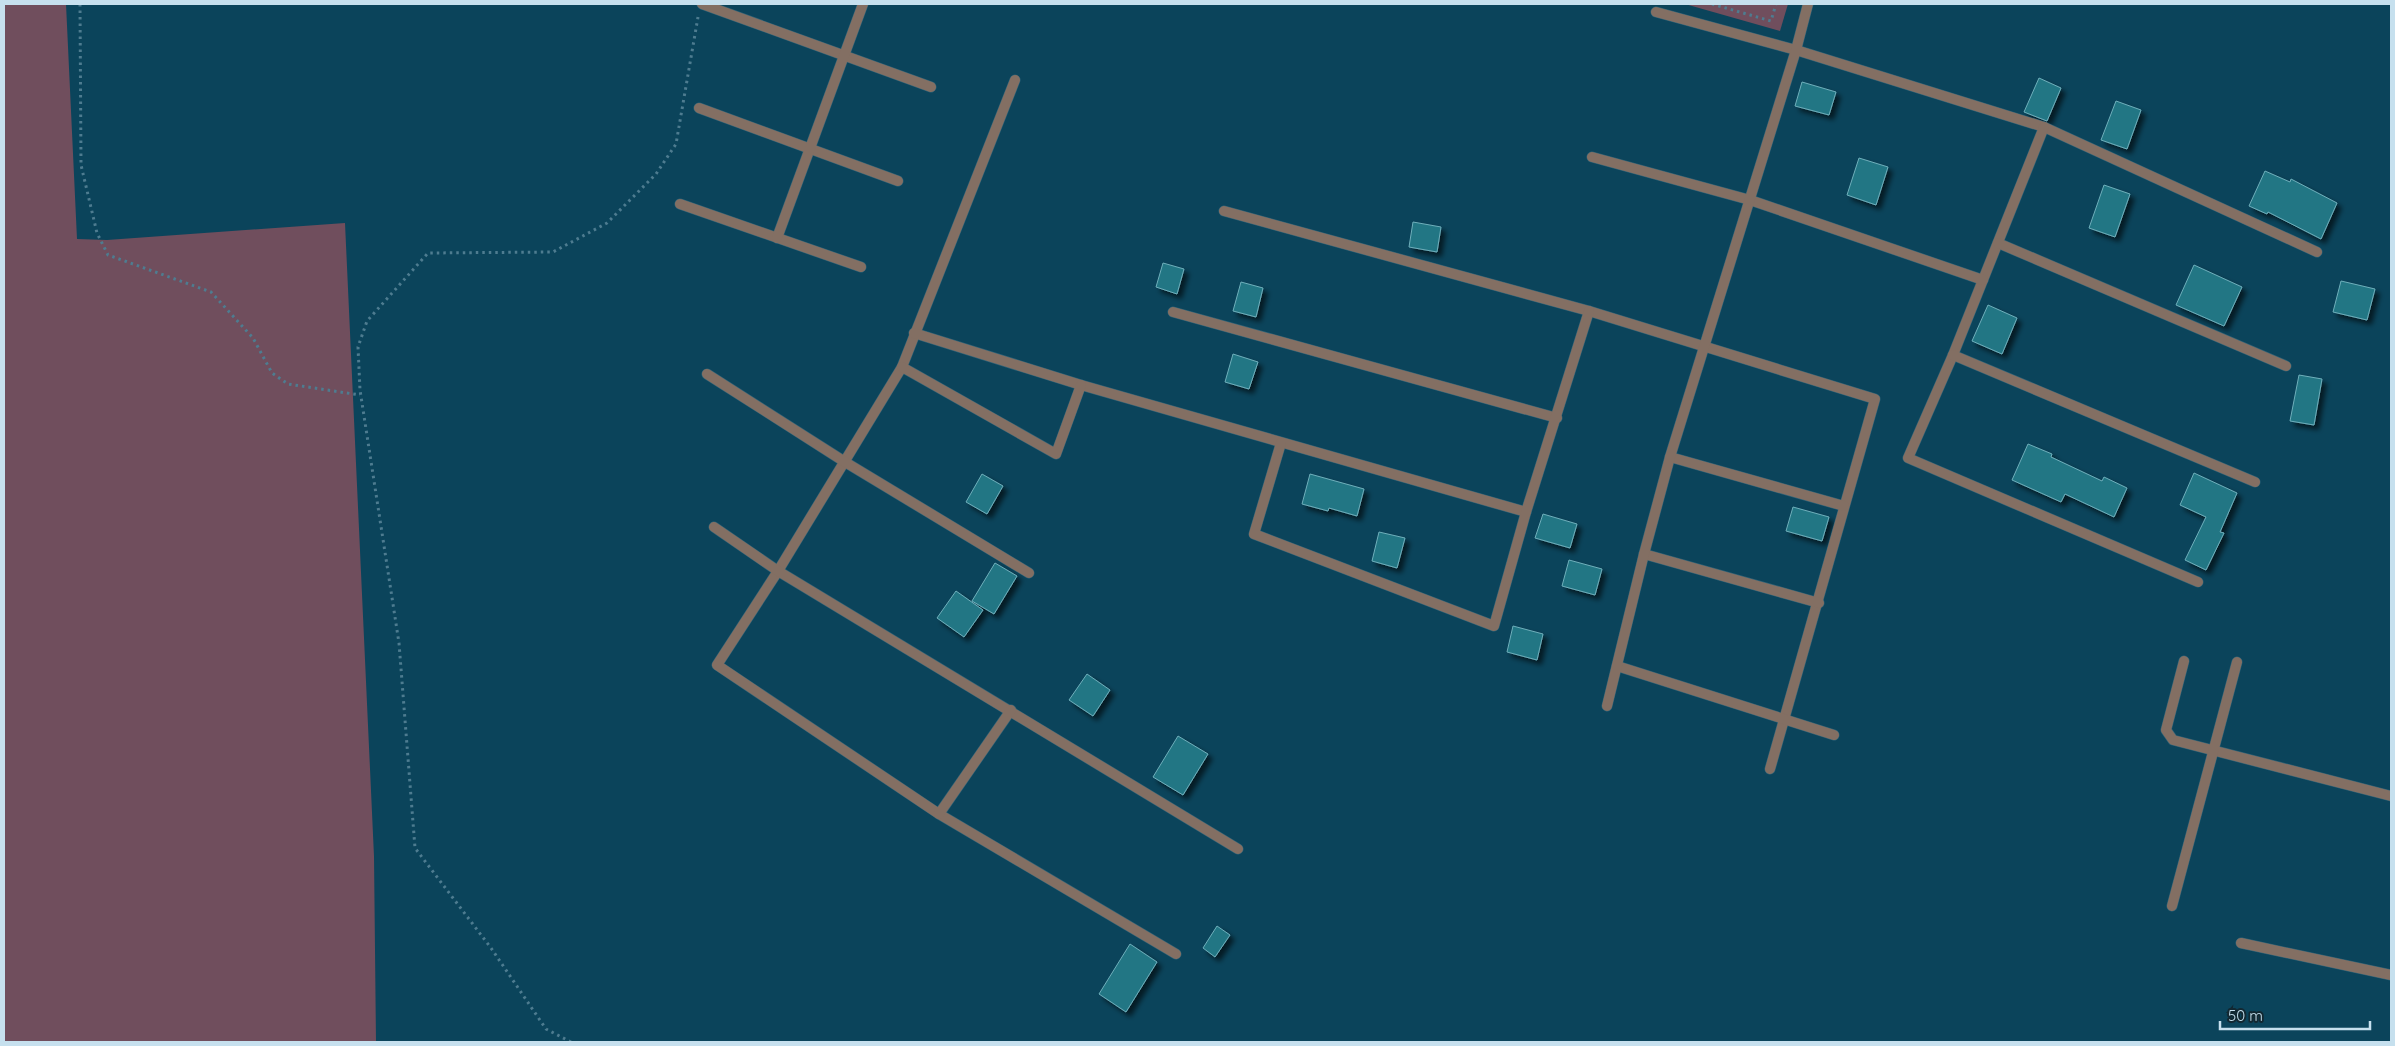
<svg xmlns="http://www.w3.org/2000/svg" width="2395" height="1046" font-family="Quicksand,sans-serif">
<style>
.green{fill:#704e5d}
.building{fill:#217684;stroke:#6fafbb;filter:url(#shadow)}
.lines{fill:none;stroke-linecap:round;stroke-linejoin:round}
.street-casing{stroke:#306378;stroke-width:11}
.path{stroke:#4e7c90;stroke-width:3;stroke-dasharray:2.5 4;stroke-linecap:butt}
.street{stroke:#836f63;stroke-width:10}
</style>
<defs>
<filter id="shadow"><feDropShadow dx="4.5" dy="4.5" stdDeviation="2.5" flood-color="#0009"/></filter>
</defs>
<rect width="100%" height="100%" fill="#0b445b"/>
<g class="green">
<polygon points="4,4 66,4 77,239 107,240 345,223 374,856 376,1042 4,1042"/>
<polygon points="1685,4 1788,4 1780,31"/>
</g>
<g class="building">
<polygon points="2039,78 2061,88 2047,121 2024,112"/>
<polygon points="1802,82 1836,92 1829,115 1795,106"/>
<polygon points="2116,101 2141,110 2127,149 2101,140"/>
<polygon points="1859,158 1888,167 1876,205 1847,195"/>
<polygon points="2265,171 2290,182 2291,179 2337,203 2321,239 2268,212 2267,214 2249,206"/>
<polygon points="2104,185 2130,194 2115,237 2089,228"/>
<polygon points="1413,222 1441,227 1437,252 1409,247"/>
<polygon points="1163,263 1184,269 1177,294 1156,287"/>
<polygon points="2194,265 2242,287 2224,326 2176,305"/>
<polygon points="2341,281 2375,289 2367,320 2333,312"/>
<polygon points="1241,282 1263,288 1256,317 1233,311"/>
<polygon points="1988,305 2017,318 2002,354 1972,341"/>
<polygon points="1233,354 1258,362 1249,389 1225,382"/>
<polygon points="2299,375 2322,379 2314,425 2290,421"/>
<polygon points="2028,444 2052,454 2051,457 2102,481 2104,477 2127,488 2114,517 2065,494 2061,502 2012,480"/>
<polygon points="2194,473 2237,493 2220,532 2224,533 2206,570 2185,560 2206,517 2180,505"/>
<polygon points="982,474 1003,486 987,514 966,502"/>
<polygon points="1310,474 1364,489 1357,516 1329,508 1328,511 1302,504"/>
<polygon points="1793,507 1829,517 1822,541 1786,531"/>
<polygon points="1543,514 1577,524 1570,548 1535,538"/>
<polygon points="1379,532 1405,538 1397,568 1372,561"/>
<polygon points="1569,560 1602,569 1595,595 1562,586"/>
<polygon points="995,563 1017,576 994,614 972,601"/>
<polygon points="956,591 983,610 964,637 937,618"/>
<polygon points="1513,626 1543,634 1537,660 1507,652"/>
<polygon points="1087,674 1110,690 1093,716 1069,700"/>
<polygon points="1178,736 1208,754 1183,795 1153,777"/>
<polygon points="1217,926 1230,935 1215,957 1203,948"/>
<polygon points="1130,944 1157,962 1126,1012 1099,994"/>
</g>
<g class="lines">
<defs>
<g id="street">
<polyline points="702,4 931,87"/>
<polyline points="1656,12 1796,50 2044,127 2317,252"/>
<polyline points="1015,80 902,367 778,571 717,665 939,814 1176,954"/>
<polyline points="699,108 898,181"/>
<polyline points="2044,127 1953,355 1908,458 2198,582"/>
<polyline points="1592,157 1750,200 1983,280"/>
<polyline points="680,204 861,267"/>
<polyline points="1224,211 1589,311 1875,399 1770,769"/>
<polyline points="777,238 863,4"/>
<polyline points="1998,243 2286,366"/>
<polyline points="1173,312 1557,418"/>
<polyline points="914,333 1081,385 1526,512"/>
<polyline points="1953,355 2255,482"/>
<polyline points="902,367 1056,454 1081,385"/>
<polyline points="707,374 845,462 1029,573"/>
<polyline points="1281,443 1254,534 1494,626 1526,512 1589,311"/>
<polyline points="1670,457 1844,506"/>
<polyline points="714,527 778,571 1238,849"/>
<polyline points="1644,554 1819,603"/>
<polyline points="2184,661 2166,730 2173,740 2391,796"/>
<polyline points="1617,666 1834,735"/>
<polyline points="1607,706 1644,554 1670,457 1796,50 1808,4"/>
<polyline points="939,814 1011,710"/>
<polyline points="2172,906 2237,662"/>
<polyline points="2241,943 2391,975"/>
</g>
</defs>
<use href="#street" class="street-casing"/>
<g class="path">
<polyline points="80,4 81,165 97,233 108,255 211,292 253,338 272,373 288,384 360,395"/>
<polyline points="1712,4 1771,21 1776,4"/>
<polyline points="571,1042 546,1029 491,948 415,848 399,643 360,390 358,347 367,321 428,253 553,252 607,223 656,174 676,144 698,17"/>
</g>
<use href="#street" class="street"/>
</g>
<rect width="2395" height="1046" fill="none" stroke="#c6e0ee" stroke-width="10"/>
<path d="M2220 1021v8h150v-8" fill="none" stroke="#c6e0ee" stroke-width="2.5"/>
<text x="2228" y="1021" font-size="15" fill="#c6e0ee" stroke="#122832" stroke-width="4" paint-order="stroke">50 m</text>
</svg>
